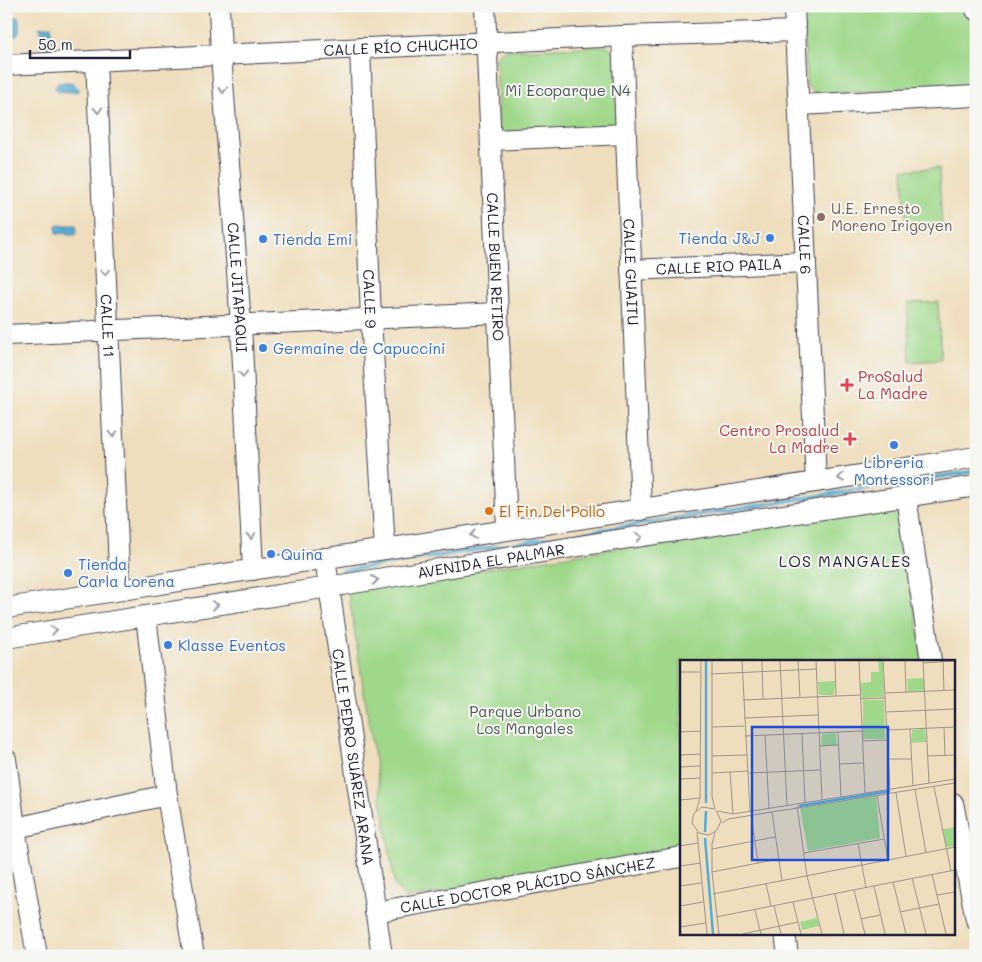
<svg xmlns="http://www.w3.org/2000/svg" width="982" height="962" font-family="Mali,sans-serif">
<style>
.green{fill:#9fd88a;stroke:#607d62}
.water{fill:#55abd1;stroke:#3c6686}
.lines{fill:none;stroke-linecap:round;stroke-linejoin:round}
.stream{stroke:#55abd1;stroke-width:4}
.minor-casing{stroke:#413e4e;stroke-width:22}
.minor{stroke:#fff;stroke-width:20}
.oneway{stroke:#9c9ca7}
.education-dot{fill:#8d6e63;stroke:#f6f6f2;stroke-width:2}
.shop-dot{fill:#3f7fe0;stroke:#f6f6f2;stroke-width:2}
.health-dot{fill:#e0444e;stroke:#f6f6f2;stroke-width:2}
.food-dot{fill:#e8710a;stroke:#f6f6f2;stroke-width:2}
.labels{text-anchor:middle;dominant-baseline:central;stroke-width:4;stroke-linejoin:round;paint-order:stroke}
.street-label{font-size:15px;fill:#22223b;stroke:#f6f6f2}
.park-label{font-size:15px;fill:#485953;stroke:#f6f6f2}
.education-label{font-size:15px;fill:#785e54;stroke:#f6f6f2;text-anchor:start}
.shop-label{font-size:15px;fill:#366cbe;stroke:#f6f6f2;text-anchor:start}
.health-label{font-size:15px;fill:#be3a42;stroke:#f6f6f2;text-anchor:start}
.food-label{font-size:15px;fill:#c56008;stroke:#f6f6f2;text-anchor:start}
.neighbourhood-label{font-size:16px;letter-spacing:1px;fill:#22223b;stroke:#f6f6f2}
.inset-river{fill:none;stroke:#55abd1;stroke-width:2.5}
.inset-road{fill:none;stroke:#9d9389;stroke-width:1}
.view{fill:#1d4ed8;fill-opacity:0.15;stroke:#1d4ed8;stroke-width:2.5}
.inset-edge{fill:none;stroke:#22223b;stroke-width:2.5}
</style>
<rect width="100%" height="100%" fill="#f6f6f2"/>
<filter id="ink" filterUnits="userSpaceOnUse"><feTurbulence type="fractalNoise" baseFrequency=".02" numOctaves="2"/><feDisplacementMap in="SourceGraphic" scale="10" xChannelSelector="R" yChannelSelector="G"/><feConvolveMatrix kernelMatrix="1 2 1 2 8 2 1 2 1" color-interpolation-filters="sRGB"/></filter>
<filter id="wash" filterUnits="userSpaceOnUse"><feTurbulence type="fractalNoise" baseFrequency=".0096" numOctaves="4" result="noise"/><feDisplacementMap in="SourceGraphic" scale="20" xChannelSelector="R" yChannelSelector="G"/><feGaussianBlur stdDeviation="1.12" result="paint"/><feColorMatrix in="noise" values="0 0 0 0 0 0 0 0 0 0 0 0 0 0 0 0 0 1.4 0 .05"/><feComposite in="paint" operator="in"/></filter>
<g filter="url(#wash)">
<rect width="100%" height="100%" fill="#efdebd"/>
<g class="green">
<polygon points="802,6 970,6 973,72 970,80 964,85 818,95 807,86"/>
<polygon points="609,46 615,55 619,130 499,136 496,57 504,50"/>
<polygon points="939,168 942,227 906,229 903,170"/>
<polygon points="938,302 941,360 910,362 907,303"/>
<polygon points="899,503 923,661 681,661 681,849 405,899 395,885 348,591"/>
</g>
<g class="water">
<path d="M 14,17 L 18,17 C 20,23 22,33 16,36 L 11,35 C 9,29 7,19 14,17 Z"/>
<polygon points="51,26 52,48 41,48 40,27"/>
<path d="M 68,82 L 73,83 L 78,88 L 78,91 C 72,94 65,90 58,92 L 55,89 L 57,83 Z"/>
<polygon points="56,225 76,225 77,232 75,235 70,235 68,233 57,234"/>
</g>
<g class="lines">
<polyline class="stream" points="342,571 976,471"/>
</g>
</g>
<g filter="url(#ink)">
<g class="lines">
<defs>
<g id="minor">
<path id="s1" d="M 219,6 L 221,55 L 241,325 L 253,570"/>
<path id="s2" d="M 485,6 L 507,529"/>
<path id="s3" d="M 794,6 L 816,482"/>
<polyline points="976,6 976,10"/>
<path id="s4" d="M 622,36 L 641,510"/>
<path id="s5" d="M 360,48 L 371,319 L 385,549"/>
<path id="s6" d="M 96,61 L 120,590"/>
<path id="s7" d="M 6,65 L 622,36 L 796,31"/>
<polyline points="799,105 976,96"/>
<polyline points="491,140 626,134"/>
<path id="s8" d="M 631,270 L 806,262"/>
<polyline points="6,335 498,313"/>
<polyline points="906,497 931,661"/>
<path id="s9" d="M 325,558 L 382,956"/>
<polyline points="6,608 976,457"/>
<polyline points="146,616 167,795 194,956"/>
<path id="s10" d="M 6,638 L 329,587 L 610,541 L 976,486"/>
<polyline points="6,759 15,828 37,956"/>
<polyline points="953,803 976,919"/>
<polyline points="6,830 167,795"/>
<path id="s11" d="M 375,912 L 681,857"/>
<polyline points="785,933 788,956"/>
</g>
</defs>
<use href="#minor" class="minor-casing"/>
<use href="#minor" class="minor"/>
</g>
<defs><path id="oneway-chevron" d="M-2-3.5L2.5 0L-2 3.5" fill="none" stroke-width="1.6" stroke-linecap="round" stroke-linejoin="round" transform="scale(1.25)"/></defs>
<g class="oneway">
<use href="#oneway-chevron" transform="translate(223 90) rotate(86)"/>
<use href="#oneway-chevron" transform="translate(98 110) rotate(87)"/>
<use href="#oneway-chevron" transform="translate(105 272) rotate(87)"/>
<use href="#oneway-chevron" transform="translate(243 374) rotate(87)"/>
<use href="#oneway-chevron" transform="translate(113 434) rotate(87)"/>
<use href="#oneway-chevron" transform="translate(841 478) rotate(171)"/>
<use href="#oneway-chevron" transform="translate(473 535) rotate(171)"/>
<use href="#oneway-chevron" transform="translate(251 536) rotate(87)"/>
<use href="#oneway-chevron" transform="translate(639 537) rotate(-9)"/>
<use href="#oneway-chevron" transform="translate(375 580) rotate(-9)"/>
<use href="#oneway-chevron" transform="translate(215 605) rotate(-9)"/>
<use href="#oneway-chevron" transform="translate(54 630) rotate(-9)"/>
</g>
</g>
<circle class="education-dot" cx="821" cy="217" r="5"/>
<g class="shop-dot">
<circle cx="770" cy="238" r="5"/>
<circle cx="263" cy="239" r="5"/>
<circle cx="263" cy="348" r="5"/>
<circle cx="894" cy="445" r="5"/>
<circle cx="271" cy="554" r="5"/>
<circle cx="68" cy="573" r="5"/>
<circle cx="168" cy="645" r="5"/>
</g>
<g class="health-dot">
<path d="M844.5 377.5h5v5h5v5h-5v5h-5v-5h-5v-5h5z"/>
<path d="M847.5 431.5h5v5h5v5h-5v5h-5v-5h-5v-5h5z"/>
</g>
<circle class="food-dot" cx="489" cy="511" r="5"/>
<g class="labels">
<g class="street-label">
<text stroke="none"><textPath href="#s7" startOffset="395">CALLE RÍO CHUCHIO</textPath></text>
<text stroke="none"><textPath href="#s3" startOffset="239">CALLE 6</textPath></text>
<text stroke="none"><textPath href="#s8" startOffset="88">CALLE RIO PAILA</textPath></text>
<text stroke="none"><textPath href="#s2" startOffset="261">CALLE BUEN RETIRO</textPath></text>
<text stroke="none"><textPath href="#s4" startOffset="236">CALLE GUAITU</textPath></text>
<text stroke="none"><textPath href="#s1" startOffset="282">CALLE JITAPAQUI</textPath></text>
<text stroke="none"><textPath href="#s5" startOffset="251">CALLE 9</textPath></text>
<text stroke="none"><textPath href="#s6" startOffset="265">CALLE 11</textPath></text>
<text stroke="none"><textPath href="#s10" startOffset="491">AVENIDA EL PALMAR</textPath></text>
<text stroke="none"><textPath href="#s9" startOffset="201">CALLE PEDRO SUÁREZ ARANA</textPath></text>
<text stroke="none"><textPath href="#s11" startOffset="155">CALLE DOCTOR PLÁCIDO SÁNCHEZ</textPath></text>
</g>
<g class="park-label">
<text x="568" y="90">Mi Ecoparque N4</text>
<text x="525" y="711">Parque Urbano<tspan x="525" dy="17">Los Mangales</tspan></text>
</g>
<g class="education-label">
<text x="831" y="208">U.E. Ernesto<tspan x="831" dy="17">Moreno Irigoyen</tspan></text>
</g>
<g class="shop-label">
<text x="760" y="238" text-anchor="end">Tienda J&amp;J</text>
<text x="273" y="239">Tienda Emi</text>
<text x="273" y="348">Germaine de Capuccini</text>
<text x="894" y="462" text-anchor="middle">Libreria<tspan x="894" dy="17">Montessori</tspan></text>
<text x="281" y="554">Quina</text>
<text x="78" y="564">Tienda<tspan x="78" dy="17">Carla Lorena</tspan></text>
<text x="178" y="645">Klasse Eventos</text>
</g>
<g class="health-label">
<text x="858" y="376">ProSalud<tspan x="858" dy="17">La Madre</tspan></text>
<text x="839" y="430" text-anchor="end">Centro Prosalud<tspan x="839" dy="17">La Madre</tspan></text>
</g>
<g class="food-label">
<text x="499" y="511">El Fin Del Pollo</text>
</g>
<g class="neighbourhood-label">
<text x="845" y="560">LOS MANGALES</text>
</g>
</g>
<g transform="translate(680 660)">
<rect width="275" height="275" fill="#efdebd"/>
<path d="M 198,1 L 203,1 L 204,37 L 182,38 L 180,23 L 191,22 L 191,12 L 199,12 ZM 244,18 L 244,30 L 228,32 L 227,19 ZM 155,21 L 154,35 L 139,35 L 138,22 ZM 183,40 L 204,40 L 205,79 L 183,79 ZM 245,69 L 246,82 L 231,83 L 232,70 ZM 156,73 L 157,85 L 141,86 L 142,74 ZM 196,136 L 200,178 L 128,191 L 120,148 ZM 275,167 L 275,186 L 266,187 L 263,169 ZM 137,258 L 139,266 L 122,270 L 120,262 Z" fill="#9fd88a"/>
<path class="inset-river" d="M 26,143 L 26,1M 119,146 L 210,131M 25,172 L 26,151M 25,178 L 33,274"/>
<path class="inset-road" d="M 32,1 L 32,137 L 35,149M 62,1 L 70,151M 82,1 L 83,39M 100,1 L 107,146M 118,1 L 120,38M 136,1 L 142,140M 155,1 L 156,36M 179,1 L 185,133M 203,1 L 210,129M 225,1 L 226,33M 243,1 L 249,123M 263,1 L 264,31M 243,3 L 275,1M 0,12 L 20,12M 31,14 L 136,9M 0,27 L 0,64M 205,33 L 275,30M 180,39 L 205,38M 63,40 L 180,35M 206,52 L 275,49M 64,58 L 138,55M 32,67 L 64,66M 264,67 L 265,96M 230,69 L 233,126M 207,70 L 275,67M 0,72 L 20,71M 158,72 L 161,137M 122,74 L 125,143M 85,75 L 89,148M 65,76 L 182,71M 182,81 L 207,80M 140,86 L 158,85M 0,95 L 20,94M 32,96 L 67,95M 248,96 L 275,95M 208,99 L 231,99M 159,104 L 183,103M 0,107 L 20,106M 50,112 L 53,154M 32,113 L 68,111M 68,113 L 141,110M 0,119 L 20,118M 254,127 L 271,211M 235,130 L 246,193M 216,133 L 226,196M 197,136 L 208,200M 0,140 L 20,138M 117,146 L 127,216 L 142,274M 35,149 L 22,147 L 14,153 L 12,163 L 19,173 L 29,175 L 37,170 L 41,161 L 36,150M 16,151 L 20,138 L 21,1M 38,151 L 53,154 L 275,119M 92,152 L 102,221M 71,155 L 78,203M 42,163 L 48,159 L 275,123M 17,172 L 27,274M 35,172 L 32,184 L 32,212 L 39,274M 178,183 L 186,228M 0,186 L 18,183M 32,189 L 95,177M 124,193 L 204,179M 0,206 L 21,203M 32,212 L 99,199M 252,214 L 266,274M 232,218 L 246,274M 213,222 L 226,274M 86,224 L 91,246M 0,226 L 21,223M 194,226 L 205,274M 174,230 L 185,274M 33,234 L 275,187M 155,234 L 164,274M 257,235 L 275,232M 113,242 L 121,274M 0,246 L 23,242M 94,246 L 101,274M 75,250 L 81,274M 220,252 L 259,244M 36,257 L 275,210M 181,259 L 200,255M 0,267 L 26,263M 63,274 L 118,262"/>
<path class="view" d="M 72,67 L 208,67 L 208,200 L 72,200 Z"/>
<rect width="275" height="275" class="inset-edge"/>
</g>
<rect width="982" height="962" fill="none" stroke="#f6f6f2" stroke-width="25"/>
<path d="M30 50v8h100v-8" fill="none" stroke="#22223b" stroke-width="2.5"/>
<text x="38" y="50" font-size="15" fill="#22223b" stroke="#f6f6f2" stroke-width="4" paint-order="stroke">50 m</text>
</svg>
